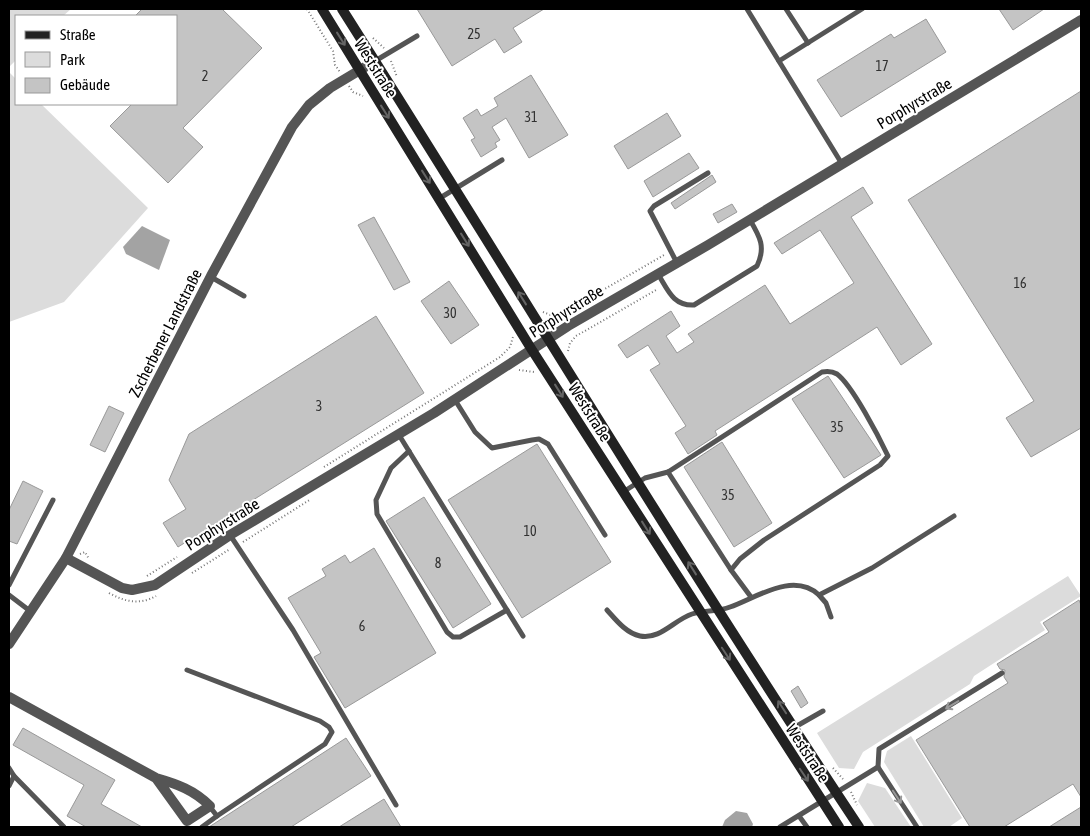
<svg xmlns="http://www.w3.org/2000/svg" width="1090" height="836" font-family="'Asap Condensed',sans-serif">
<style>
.green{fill:#dcdcdc}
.water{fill:#a3a3a3}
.building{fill:#c4c4c4;stroke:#999}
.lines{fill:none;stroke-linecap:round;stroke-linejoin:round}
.path{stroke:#777;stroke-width:2;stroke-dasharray:1 2.5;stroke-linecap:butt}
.service{stroke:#555;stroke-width:5}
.minor{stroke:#555;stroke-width:10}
.tertiary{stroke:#555;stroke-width:10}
.secondary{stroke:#222;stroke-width:10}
.oneway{stroke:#646464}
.oneway2{stroke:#999}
.labels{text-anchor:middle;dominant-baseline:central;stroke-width:4;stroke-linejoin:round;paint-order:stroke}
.number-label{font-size:14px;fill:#313131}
.street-label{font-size:16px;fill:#000;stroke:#fff}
</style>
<rect width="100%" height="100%" fill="#fff"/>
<g class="green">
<polygon points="9,9 71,9 63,16 16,16 16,60 9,67"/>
<polygon points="9,72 16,79 16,104 41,104 148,208 64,302 9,322"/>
<polygon points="1068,576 1081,596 1040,622 1045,630 974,676 970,684 863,752 854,769 839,768 817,733"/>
<polygon points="911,736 962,818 949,827 924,827 884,762 887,751"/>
<polygon points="867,783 885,788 911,827 875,827 858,801"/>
</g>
<g class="water">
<polygon points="142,226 170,240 159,270 126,254 123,247"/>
<polygon points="736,811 747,813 753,824 752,827 722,827 725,820"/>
</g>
<g class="building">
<polygon points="142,9 222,9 262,48 183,128 203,147 168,183 110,126 132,104 176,104 176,16 135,16"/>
<polygon points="417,9 544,9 513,28 522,42 504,53 495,39 452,66"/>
<polygon points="999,9 1044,9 1013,30"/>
<polygon points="926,19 946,52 841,117 817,80 891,34 894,38"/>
<polygon points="531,75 568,135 529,158 506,118 492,127 500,140 495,143 497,147 481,157 471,140 475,138 463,118 477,109 481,116 498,106 494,98"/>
<polygon points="1081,91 1081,428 1031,457 1006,418 1034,401 908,200"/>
<polygon points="667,113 681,136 628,169 614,146"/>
<polygon points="689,153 699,168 653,197 644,181"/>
<polygon points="712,175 716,182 675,209 671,203"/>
<polygon points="863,187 873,203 851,217 932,344 901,365 877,327 715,431 717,435 688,454 675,433 686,426 650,370 660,364 648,345 627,358 618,345 671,311 680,326 666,336 677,353 694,342 688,334 765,285 790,324 854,283 820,230 782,254 774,243"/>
<polygon points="732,204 737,212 718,223 713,214"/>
<polygon points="374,217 410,282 394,290 358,225"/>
<polygon points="449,281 479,325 451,344 421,301"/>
<polygon points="376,316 424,393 178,547 163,523 186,509 169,480 189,434"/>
<polygon points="828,376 881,455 844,478 792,399"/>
<polygon points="109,406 124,413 105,452 90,445"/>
<polygon points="722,442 772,523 734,547 684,467"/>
<polygon points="537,444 611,562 522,618 448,500"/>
<polygon points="23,481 43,491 17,544 9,541 9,510"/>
<polygon points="424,497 491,604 453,628 386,521"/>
<polygon points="374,548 436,653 345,708 314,657 321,653 288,598 326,576 322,569 345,555 350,563"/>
<polygon points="1079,600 1081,605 1081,797 1073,784 1004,827 970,827 916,740 1008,683 1004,677 1005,670 1000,669 997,664 1049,632 1043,623"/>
<polygon points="798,686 808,703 801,708 791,691"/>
<polygon points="23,728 115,780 101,804 142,827 86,827 67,816 84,785 13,745"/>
<polygon points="346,738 371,776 291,827 209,827"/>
<polygon points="384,799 401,827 339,827"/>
<polygon points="1081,807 1081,827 1049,827"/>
</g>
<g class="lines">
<g class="path">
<polyline points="307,9 333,51 335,65 340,72"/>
<polyline points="373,38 384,48"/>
<polyline points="391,61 397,77"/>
<polyline points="349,86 353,92 363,96"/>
<polyline points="543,312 553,316 563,313 664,255"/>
<polyline points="568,351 570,343 576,336 658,289"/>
<polyline points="519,370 534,372"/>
<polyline points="324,467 500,357 510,347 513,337"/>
<polyline points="243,542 311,499"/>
<polyline points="80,554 85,552 89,559"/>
<polyline points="192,573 230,549"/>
<polyline points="147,576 177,557"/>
<path d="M 109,593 C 125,602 140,605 156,596"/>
<polyline points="833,768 843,779"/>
<polyline points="851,792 857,805"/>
</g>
<g class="service">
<polyline points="747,9 842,164"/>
<polyline points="786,9 808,43"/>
<polyline points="375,61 417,36"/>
<polyline points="779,61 862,9"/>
<polyline points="440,198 502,160"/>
<polyline points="677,263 650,211 654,206 708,173"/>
<path d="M 658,274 C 668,290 673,306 694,305 L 757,266 C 766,247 760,237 750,220"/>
<polyline points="211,277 244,296"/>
<polyline points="455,400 475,432 492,448 532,440 539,439 548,444 605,535"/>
<polyline points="399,435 523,636"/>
<polyline points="409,451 391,468 376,500 377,514 447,632 453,637 460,637 507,610"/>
<polyline points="668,472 731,570"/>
<path d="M 623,492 L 645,478 L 668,472 L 822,372 C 827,371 832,371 837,374 C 852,385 879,437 888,456 L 880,465 L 764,540 L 740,559 L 731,570 L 751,597"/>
<polyline points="230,535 293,630 396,805"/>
<polyline points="9,585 53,500"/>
<polyline points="9,595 30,611"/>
<polyline points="819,595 826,603 831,617"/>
<path d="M 607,610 C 616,620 626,633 640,636 C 660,640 674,620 692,614 C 704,610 718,612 730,607 C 756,598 793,571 819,595 L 872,568 L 954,516"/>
<polyline points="187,670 320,721 329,727 332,732 325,744 217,816 210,807"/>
<polyline points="795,727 823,711"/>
<polyline points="9,768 14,776 9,786"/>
<polyline points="14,776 64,827"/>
<polyline points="799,816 807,827"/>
<polyline points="202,827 217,816"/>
<polyline points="780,827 878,767"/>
<polyline points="917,827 878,767 879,749 1002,673"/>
</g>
<g class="minor">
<polyline points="66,558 122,588 132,590 155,585 230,535 434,413 568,326 708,245 1081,20"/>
<path d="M 9,697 L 156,778 C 177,784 194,790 210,806 L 187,821 L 156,778"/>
</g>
<polyline class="tertiary" points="9,644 66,558 211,276 292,127 309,105 330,88 375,61"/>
<g class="secondary">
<polyline points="322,9 532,350 839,827"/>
<path d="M 342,9 C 515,282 681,559 859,827"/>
</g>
</g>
<defs><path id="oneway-shaft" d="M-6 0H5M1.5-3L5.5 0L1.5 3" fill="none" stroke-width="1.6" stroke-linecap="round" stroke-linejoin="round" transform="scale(1.25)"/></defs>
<g class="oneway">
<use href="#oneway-shaft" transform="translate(341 39) rotate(58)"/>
<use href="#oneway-shaft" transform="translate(385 112) rotate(58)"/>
<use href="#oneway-shaft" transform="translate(426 177) rotate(58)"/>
<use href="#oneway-shaft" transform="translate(465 240) rotate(58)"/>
<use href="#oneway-shaft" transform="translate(522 298) rotate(-122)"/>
<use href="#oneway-shaft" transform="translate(559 391) rotate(58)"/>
<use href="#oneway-shaft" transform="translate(646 528) rotate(58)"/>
<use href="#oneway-shaft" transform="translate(692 568) rotate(-122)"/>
<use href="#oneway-shaft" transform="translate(726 654) rotate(57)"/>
<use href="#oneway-shaft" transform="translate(782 707) rotate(-123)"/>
<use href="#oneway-shaft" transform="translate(804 775) rotate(56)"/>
</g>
<g class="oneway2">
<use href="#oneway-shaft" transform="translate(952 705) rotate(149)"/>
<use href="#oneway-shaft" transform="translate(897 797) rotate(57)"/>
</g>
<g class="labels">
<g class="number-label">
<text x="474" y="34">25</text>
<text x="882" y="66">17</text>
<text x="205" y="76">2</text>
<text x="531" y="117">31</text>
<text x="1020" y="283">16</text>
<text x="450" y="313">30</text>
<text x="319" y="406">3</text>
<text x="837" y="427">35</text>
<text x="728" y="495">35</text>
<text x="530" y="531">10</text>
<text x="438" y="563">8</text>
<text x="362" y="626">6</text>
</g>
<g class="street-label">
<text transform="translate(376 68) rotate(58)">Weststraße</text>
<text transform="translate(914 103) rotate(-31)">Porphyrstraße</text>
<text transform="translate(566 311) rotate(-32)">Porphyrstraße</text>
<text transform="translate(165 333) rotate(-63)">Zscherbener Landstraße</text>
<text transform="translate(590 412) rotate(58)">Weststraße</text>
<text transform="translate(222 524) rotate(-32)">Porphyrstraße</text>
<text transform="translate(808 753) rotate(57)">Weststraße</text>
</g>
</g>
<rect width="1090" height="836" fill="none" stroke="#000000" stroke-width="20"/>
<rect x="15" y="15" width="162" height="90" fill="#ffffff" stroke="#999999"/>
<rect x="25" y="31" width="25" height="8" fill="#222222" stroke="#999999"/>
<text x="60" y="40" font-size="15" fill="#000000">Straße</text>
<rect x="25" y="52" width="25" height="15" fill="#dcdcdc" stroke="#999999"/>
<text x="60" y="65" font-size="15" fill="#000000">Park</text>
<rect x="25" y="78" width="25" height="15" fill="#c4c4c4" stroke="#999999"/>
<text x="60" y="90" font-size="15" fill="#000000">Gebäude</text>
</svg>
